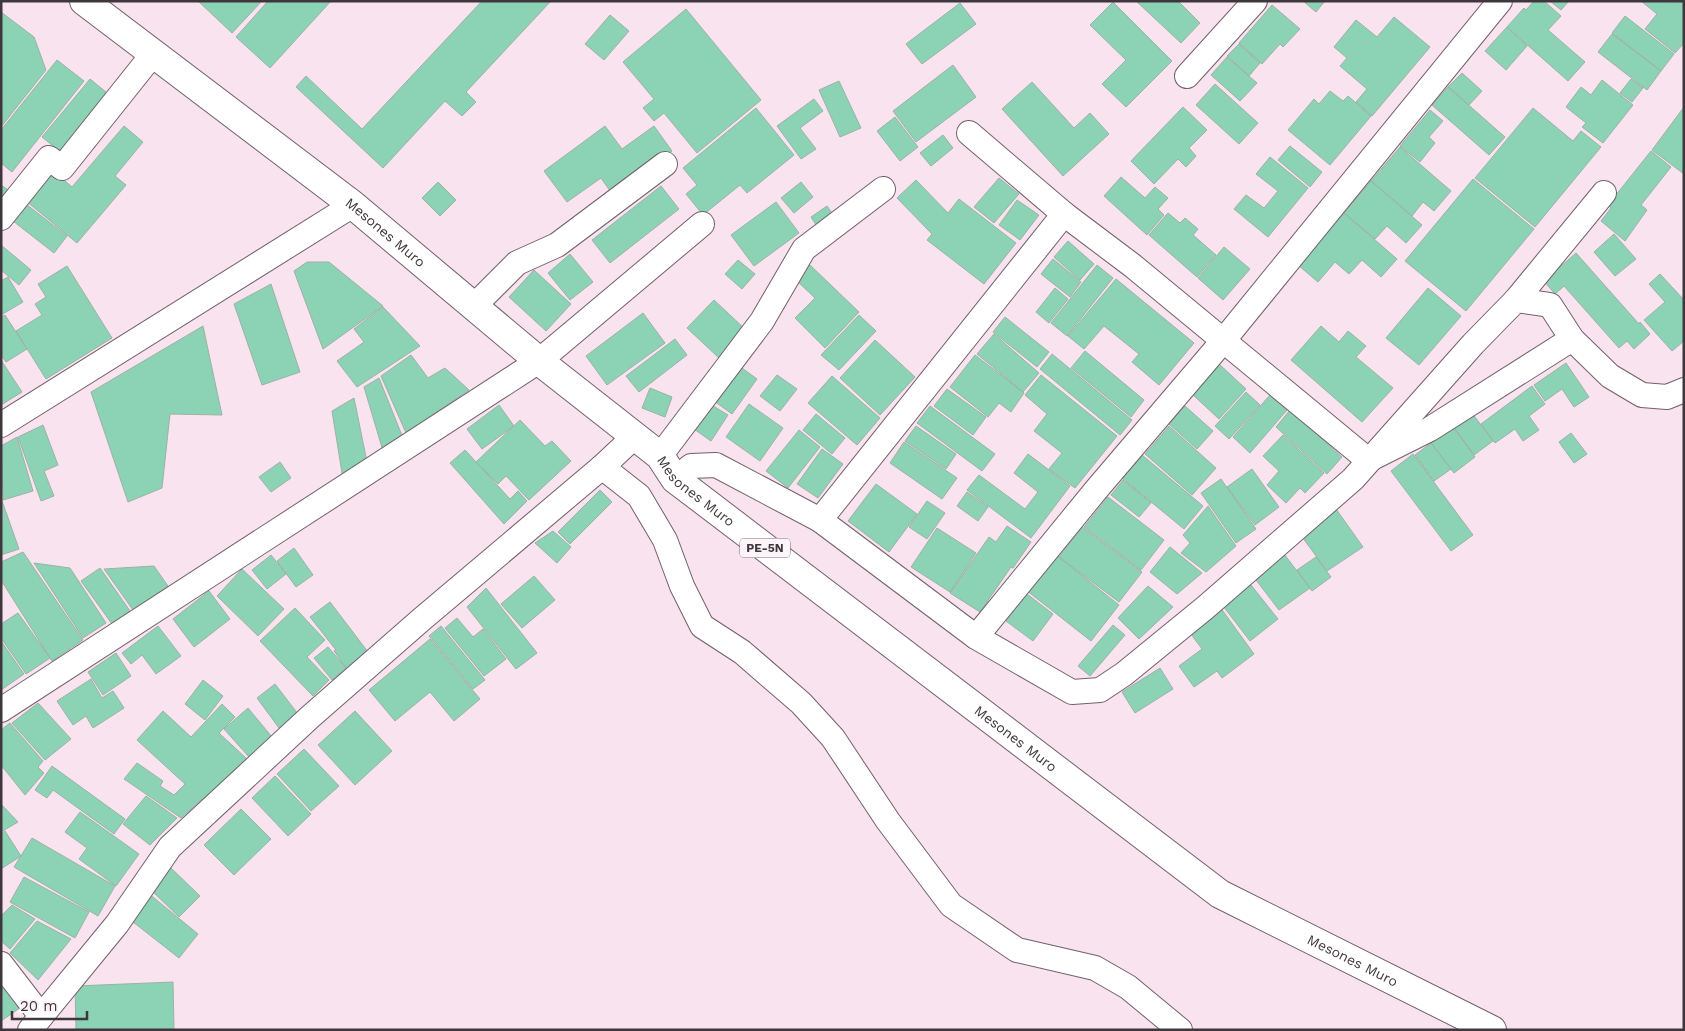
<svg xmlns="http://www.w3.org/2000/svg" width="1685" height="1031" font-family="'Work Sans',sans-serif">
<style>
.building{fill:#8cd3b6;stroke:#9cb1a7}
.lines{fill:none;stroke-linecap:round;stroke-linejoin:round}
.minor-casing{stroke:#72606a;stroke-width:26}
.highway-casing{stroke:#72606a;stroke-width:30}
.minor{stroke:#fff;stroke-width:24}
.highway{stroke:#fff;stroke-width:28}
.labels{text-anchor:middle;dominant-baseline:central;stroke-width:5;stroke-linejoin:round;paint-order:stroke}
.shield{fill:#fdf4f9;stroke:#787075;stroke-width:1}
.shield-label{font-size:12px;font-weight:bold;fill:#3f373c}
.street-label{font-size:14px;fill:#3f373c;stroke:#fdf4f9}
</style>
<rect width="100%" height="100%" fill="#f8e3ee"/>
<g class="building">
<polygon points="198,1 262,1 232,33"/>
<polygon points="268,1 331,1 270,68 236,37"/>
<polygon points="482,1 551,1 466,92 476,102 462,116 445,101 383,168 296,87 306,76 362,129"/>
<polygon points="1136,1 1178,1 1200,23 1181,43"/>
<polygon points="1303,1 1325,1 1316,12"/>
<polygon points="1534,1 1544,1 1561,16 1548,30 1585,62 1568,81 1507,27 1524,8 1526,10"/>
<polygon points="1550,1 1569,1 1561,10"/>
<polygon points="1641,1 1684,2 1684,43 1675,53 1645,29 1657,14"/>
<polygon points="1113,2 1172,61 1126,107 1102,84 1126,60 1090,25"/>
<polygon points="960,3 976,24 922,64 906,44"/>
<polygon points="1272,5 1300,29 1283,47 1280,44 1262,64 1239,43"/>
<polygon points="686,9 761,100 697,153 664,113 654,121 643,108 654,99 623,62"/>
<polygon points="1,12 34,37 46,70 1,127"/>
<polygon points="610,15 629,31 604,60 585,44"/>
<polygon points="1625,16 1674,54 1661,71 1612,33"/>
<polygon points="1394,17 1430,47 1372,116 1356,102 1367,89 1340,66 1347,58 1334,47 1356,20 1377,37"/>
<polygon points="1507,27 1527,46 1506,70 1485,51"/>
<polygon points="1612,34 1661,71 1647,90 1598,52"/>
<polygon points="1239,44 1260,63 1249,76 1227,56"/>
<polygon points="1227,57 1257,83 1240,101 1211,75"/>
<polygon points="57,60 84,81 12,172 1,163 1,130"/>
<polygon points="953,65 976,97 916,142 893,111"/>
<polygon points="1462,73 1482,91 1469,105 1448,87"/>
<polygon points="90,79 112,97 64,155 42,137"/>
<polygon points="1631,79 1643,88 1632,102 1620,93"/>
<polygon points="1602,80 1633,105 1603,143 1582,127 1586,123 1566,107 1581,87 1591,95"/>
<polygon points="839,81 861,128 840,137 819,90"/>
<polygon points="1032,82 1074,128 1090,113 1109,134 1063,176 1002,109"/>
<polygon points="1215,84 1258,123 1239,144 1196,105"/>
<polygon points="1448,87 1505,137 1489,155 1432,105"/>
<polygon points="1330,91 1343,101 1348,96 1371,116 1330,165 1288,130 1314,99 1319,104"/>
<polygon points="814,99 823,111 800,128 816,149 801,159 777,126"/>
<polygon points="1183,107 1207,130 1189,148 1196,156 1186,167 1178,159 1154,184 1131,161"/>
<polygon points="1684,107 1684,174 1652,150"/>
<polygon points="756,108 794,155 747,193 740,185 703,215 686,194 697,185 683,168"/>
<polygon points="1533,108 1573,141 1581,131 1601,147 1535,227 1475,178"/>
<polygon points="1430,110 1443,121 1429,137 1435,143 1420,162 1400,146"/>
<polygon points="895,117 918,147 900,161 877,131"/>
<polygon points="124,126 143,142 115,176 126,185 77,243 26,201 52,170 72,187"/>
<polygon points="605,126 622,149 654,126 672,151 613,195 601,178 567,202 544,171"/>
<polygon points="943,135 953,148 931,166 920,153"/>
<polygon points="1290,146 1322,172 1310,187 1278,160"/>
<polygon points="1400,147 1451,191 1434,211 1423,202 1412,216 1371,181"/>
<polygon points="1651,151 1671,167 1641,205 1647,210 1625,241 1601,221 1611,208 1608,205"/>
<polygon points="1270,157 1308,188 1268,237 1234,209 1246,195 1264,208 1278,191 1256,174"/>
<polygon points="1121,177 1145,198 1155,187 1168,198 1158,209 1164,215 1147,235 1104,196"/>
<polygon points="999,178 1019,194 994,223 974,207"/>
<polygon points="1473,179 1534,229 1466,311 1405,261"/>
<polygon points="916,180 948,213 959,199 1016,243 984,284 927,240 932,234 897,198"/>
<polygon points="1371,181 1422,225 1406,243 1387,226 1375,239 1344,213"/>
<polygon points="438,182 456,200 440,216 422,198"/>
<polygon points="801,182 813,197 794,213 781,198"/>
<polygon points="1,185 14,194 1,212"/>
<polygon points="661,186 679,209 610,263 592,240"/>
<polygon points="1017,200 1039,215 1020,240 999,225"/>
<polygon points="776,202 799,233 754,266 731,235"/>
<polygon points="26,204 67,236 54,253 13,221"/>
<polygon points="827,206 834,216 818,228 811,217"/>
<polygon points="1168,213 1180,223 1185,218 1198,229 1193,235 1216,255 1197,277 1149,235"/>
<polygon points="1344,213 1397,259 1381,277 1362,260 1349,274 1335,262 1318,282 1298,265"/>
<polygon points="1614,234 1636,259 1615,276 1594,252"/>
<polygon points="1068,241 1094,264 1080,280 1054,257"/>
<polygon points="1,245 31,270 19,285 1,270"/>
<polygon points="1224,247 1250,269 1223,300 1198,278"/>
<polygon points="1576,253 1639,324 1640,322 1650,334 1634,349 1627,341 1619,348 1564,286 1555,294 1544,281"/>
<polygon points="570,254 593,282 570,300 548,273"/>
<polygon points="1053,259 1081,282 1070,297 1041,274"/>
<polygon points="738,260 755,274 742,289 725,274"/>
<polygon points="307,262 329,262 383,306 323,349 294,271"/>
<polygon points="810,265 859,312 825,348 795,318 815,298 796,280"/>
<polygon points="1097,265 1113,278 1067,336 1051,323"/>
<polygon points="67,266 112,338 46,379 16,331 42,315 35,304 46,297 38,284"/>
<polygon points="534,270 571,304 546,331 509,297"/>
<polygon points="1660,274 1684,300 1684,341 1672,351 1644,320 1665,302 1649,284"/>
<polygon points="8,277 23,302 1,315 1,281"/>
<polygon points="1116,279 1194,343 1159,385 1132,362 1139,354 1104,326 1084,349 1068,336"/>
<polygon points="271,284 300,372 262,385 234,304"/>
<polygon points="1055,288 1068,299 1049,323 1036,312"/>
<polygon points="1428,288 1461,316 1419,365 1386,338"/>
<polygon points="714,300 746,330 719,358 687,328"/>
<polygon points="383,307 420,346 357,387 337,361 364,342 354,329"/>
<polygon points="643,313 665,343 607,385 586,356"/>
<polygon points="5,315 27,349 6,362 1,355 1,317"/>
<polygon points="859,315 876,331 839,370 821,355"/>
<polygon points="1005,317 1049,352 1037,367 993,332"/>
<polygon points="203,326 222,415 170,414 162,488 128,502 91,392"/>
<polygon points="1321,326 1339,342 1348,331 1366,346 1356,357 1393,388 1362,422 1291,360"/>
<polygon points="994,334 1039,373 1023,392 977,354"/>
<polygon points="675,339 687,355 639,392 626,376"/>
<polygon points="875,340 915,377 880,415 840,378"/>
<polygon points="1085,351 1144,400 1131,417 1071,368"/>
<polygon points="1052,354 1132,420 1120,435 1040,369"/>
<polygon points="411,355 428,378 445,368 469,390 406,433 381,376"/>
<polygon points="975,355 1024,393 1011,412 999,403 988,417 950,387"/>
<polygon points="1,360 22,392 1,405"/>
<polygon points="735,363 757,379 732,414 710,398"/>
<polygon points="1566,363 1589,397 1574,407 1562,389 1545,401 1534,385"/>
<polygon points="1219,364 1246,389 1219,419 1192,394"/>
<polygon points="777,375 797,389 780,411 760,396"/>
<polygon points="1041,375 1117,436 1075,488 1049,469 1062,453 1034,431 1047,414 1025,395"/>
<polygon points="832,376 880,418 857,445 808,403"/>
<polygon points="379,378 403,438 383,451 364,387"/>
<polygon points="1532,386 1545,404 1529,416 1539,430 1523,441 1515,429 1495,443 1481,424"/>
<polygon points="650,388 672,397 665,417 642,408"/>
<polygon points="947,389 986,417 973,435 934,406"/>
<polygon points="1246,392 1260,405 1229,439 1215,426"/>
<polygon points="1270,395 1287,410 1250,453 1233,437"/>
<polygon points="354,398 367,462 343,479 332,411"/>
<polygon points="710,404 728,415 711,441 694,429"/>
<polygon points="749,404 783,428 760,461 726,437"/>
<polygon points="499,405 514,426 482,449 467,429"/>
<polygon points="930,406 995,454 982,471 917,423"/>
<polygon points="1185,406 1213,431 1197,449 1169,424"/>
<polygon points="1290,410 1342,457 1327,474 1276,427"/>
<polygon points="1472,413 1493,441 1474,455 1453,426"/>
<polygon points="816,414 845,438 832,454 803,430"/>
<polygon points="520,420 545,446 552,441 571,461 529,500 506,476 498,484 476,462"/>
<polygon points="43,425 58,465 44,471 54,496 41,501 18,437"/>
<polygon points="916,426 956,454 946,469 905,441"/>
<polygon points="1169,426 1216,468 1192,495 1145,454"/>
<polygon points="1453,427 1475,457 1454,473 1431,443"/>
<polygon points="799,430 820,447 788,488 766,471"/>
<polygon points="1571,433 1587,454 1574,463 1559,442"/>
<polygon points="1283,435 1324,473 1305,493 1300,488 1286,503 1267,485 1279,471 1263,456"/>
<polygon points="17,437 33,491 3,500 1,446"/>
<polygon points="904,442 957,478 942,499 890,463"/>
<polygon points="1431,443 1451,469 1434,481 1415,455"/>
<polygon points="822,449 843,464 818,498 797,484"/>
<polygon points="465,450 510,499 518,491 527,501 504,524 450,463"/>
<polygon points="1028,454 1070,486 1031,538 967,490 979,475 1025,509 1038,492 1014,473"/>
<polygon points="1413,454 1473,535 1451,551 1391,471"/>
<polygon points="1142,455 1203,506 1184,529 1122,478"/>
<polygon points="280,462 291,478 271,492 259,477"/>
<polygon points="1252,469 1279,507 1255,525 1227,487"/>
<polygon points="1221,479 1256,529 1236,543 1201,493"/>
<polygon points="1123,480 1151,503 1139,517 1111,495"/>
<polygon points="876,484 917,514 889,552 848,521"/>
<polygon points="600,490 612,502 570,544 558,532"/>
<polygon points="967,492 988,507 978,521 957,506"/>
<polygon points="1108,497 1164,540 1141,570 1084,527"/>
<polygon points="1,498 19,549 1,555"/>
<polygon points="927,501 945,513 927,539 909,527"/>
<polygon points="1208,506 1236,546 1206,572 1181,553 1190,543 1183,535"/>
<polygon points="1336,509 1363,547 1327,571 1300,534"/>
<polygon points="1007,526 1031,542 1013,568 1011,567 980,612 950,593 989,537 996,542"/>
<polygon points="1082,527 1142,572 1119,602 1059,557"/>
<polygon points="937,528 976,553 950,592 911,567"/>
<polygon points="553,531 571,547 557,563 535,543"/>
<polygon points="1170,547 1202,573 1177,594 1150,572"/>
<polygon points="294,548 313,575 296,587 277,561"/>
<polygon points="23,552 83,640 52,661 1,580 1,562"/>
<polygon points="1055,554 1119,605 1091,641 1026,590"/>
<polygon points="1284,554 1310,588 1279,610 1253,576"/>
<polygon points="271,555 286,574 267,589 252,570"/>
<polygon points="1316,557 1331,577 1312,591 1297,570"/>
<polygon points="34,563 70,568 106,623 83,638"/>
<polygon points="154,566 168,586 133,610 104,569"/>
<polygon points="100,568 130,611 112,624 81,581"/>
<polygon points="242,569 284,609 258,636 217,596"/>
<polygon points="534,576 555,600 522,628 501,604"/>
<polygon points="1251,585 1278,619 1250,641 1223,606"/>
<polygon points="1148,586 1173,607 1139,639 1118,618"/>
<polygon points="486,588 537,653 516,669 467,607"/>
<polygon points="209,591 230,619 194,647 173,619"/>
<polygon points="1027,594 1053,614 1033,641 1006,621"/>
<polygon points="330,602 368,652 347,669 334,651 336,650 310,617"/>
<polygon points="1220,607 1254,654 1222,678 1217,671 1194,687 1179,666 1202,649 1188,630"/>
<polygon points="295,608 325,640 307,657 329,680 313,696 260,641"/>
<polygon points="18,613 50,658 26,674 1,638 1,624"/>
<polygon points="457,618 473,637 483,629 506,659 484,676 445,628"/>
<polygon points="1113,625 1125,635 1090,676 1078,666"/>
<polygon points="158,626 181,656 156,674 142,655 131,664 122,653"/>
<polygon points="441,626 485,680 473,689 429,636"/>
<polygon points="430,639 480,699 454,721 430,692 395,721 369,690"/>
<polygon points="1,641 24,674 1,690"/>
<polygon points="328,647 346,668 332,680 314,658"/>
<polygon points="116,653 131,676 103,695 88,672"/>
<polygon points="1160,668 1173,689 1135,713 1122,692"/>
<polygon points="91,679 102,698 113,691 124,708 93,728 86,716 73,725 57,701"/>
<polygon points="203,680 223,696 205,720 185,704"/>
<polygon points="275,684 298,714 279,728 257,698"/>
<polygon points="38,703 71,739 45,760 12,723"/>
<polygon points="222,704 235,717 219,733 247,759 206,803 202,799 181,818 124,779 137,763 163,781 160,786 174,795 185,784 137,740 163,711 191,737"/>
<polygon points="248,708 272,737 249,757 224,729"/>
<polygon points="355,711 392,751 355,785 318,745"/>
<polygon points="10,723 43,761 38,767 44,773 25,795 1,765 1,730"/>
<polygon points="304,749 339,786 311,811 277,774"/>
<polygon points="52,766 125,819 114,834 53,790 47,798 35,790"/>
<polygon points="275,776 311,814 288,836 252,798"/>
<polygon points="146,796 177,818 150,845 123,824"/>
<polygon points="1,804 18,822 1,832"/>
<polygon points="241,809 271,839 234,875 204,845"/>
<polygon points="80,812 139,854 116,886 79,859 87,848 65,832"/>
<polygon points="5,831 21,856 1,869 1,834"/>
<polygon points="32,838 115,886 98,916 14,867"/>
<polygon points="171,868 200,896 179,917 150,889"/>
<polygon points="24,877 89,912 75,938 10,902"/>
<polygon points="148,893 198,934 179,958 128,918"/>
<polygon points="12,905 35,919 10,949 1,941 1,916"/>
<polygon points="37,921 71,939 38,980 10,953"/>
<polygon points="1,981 20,1008 1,1021"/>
<polygon points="173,982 174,1030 76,1030 75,986"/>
</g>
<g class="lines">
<defs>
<g id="minor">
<polyline points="1187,76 1255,1"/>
<polyline points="969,133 1064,214 1133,266 1368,460 1430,429 1572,339"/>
<polyline points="1,218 49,158 62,168 153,54"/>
<polyline points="1516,300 1550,305 1572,339 1610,376 1642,395 1667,397 1684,390"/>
<polyline points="474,306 517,263 557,245 665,164"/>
<polyline points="1,425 353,205"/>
<polyline points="660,456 762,321 804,249 883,189"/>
<polyline points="602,467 639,496 665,540 682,586 702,626 742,652 801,703 833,738 888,821 951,905 1017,950 1095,968 1128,987 1180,1030"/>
<polyline points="675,479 691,466 716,465 820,520 976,637 1072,692 1100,690 1124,674 1206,607 1353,479 1473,344 1516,300 1604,193"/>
<polyline points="820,520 1064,214"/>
<polyline points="976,637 1096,490 1223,341 1500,1"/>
<polyline points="1,710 539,361 702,224"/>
<polyline points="1,964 41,1016"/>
<polyline points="30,1030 117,924 170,847 310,717 422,619 602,467 635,436"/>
</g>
<g id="highway">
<path id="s1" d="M 84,1 L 353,205 L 539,361 L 660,456 L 675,479 L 1220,894 L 1492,1030"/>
</g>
</defs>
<use href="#minor" class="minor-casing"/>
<use href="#highway" class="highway-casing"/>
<use href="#minor" class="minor"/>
<use href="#highway" class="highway"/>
</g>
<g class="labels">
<rect class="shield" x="740" y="538.5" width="50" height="19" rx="4"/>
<g class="shield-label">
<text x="765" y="548">PE-5N</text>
</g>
<g class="street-label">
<text stroke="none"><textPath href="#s1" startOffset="380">Mesones Muro</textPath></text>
<text stroke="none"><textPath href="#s1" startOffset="785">Mesones Muro</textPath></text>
<text stroke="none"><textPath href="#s1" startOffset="1190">Mesones Muro</textPath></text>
<text stroke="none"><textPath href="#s1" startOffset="1595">Mesones Muro</textPath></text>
</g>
</g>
<rect width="1685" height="1031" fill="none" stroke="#3f373c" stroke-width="5"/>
<path d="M12 1011v8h75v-8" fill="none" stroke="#3f373c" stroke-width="2.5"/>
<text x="20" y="1011" font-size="15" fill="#3f373c" stroke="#fdf4f9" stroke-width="4" paint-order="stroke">20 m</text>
</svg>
